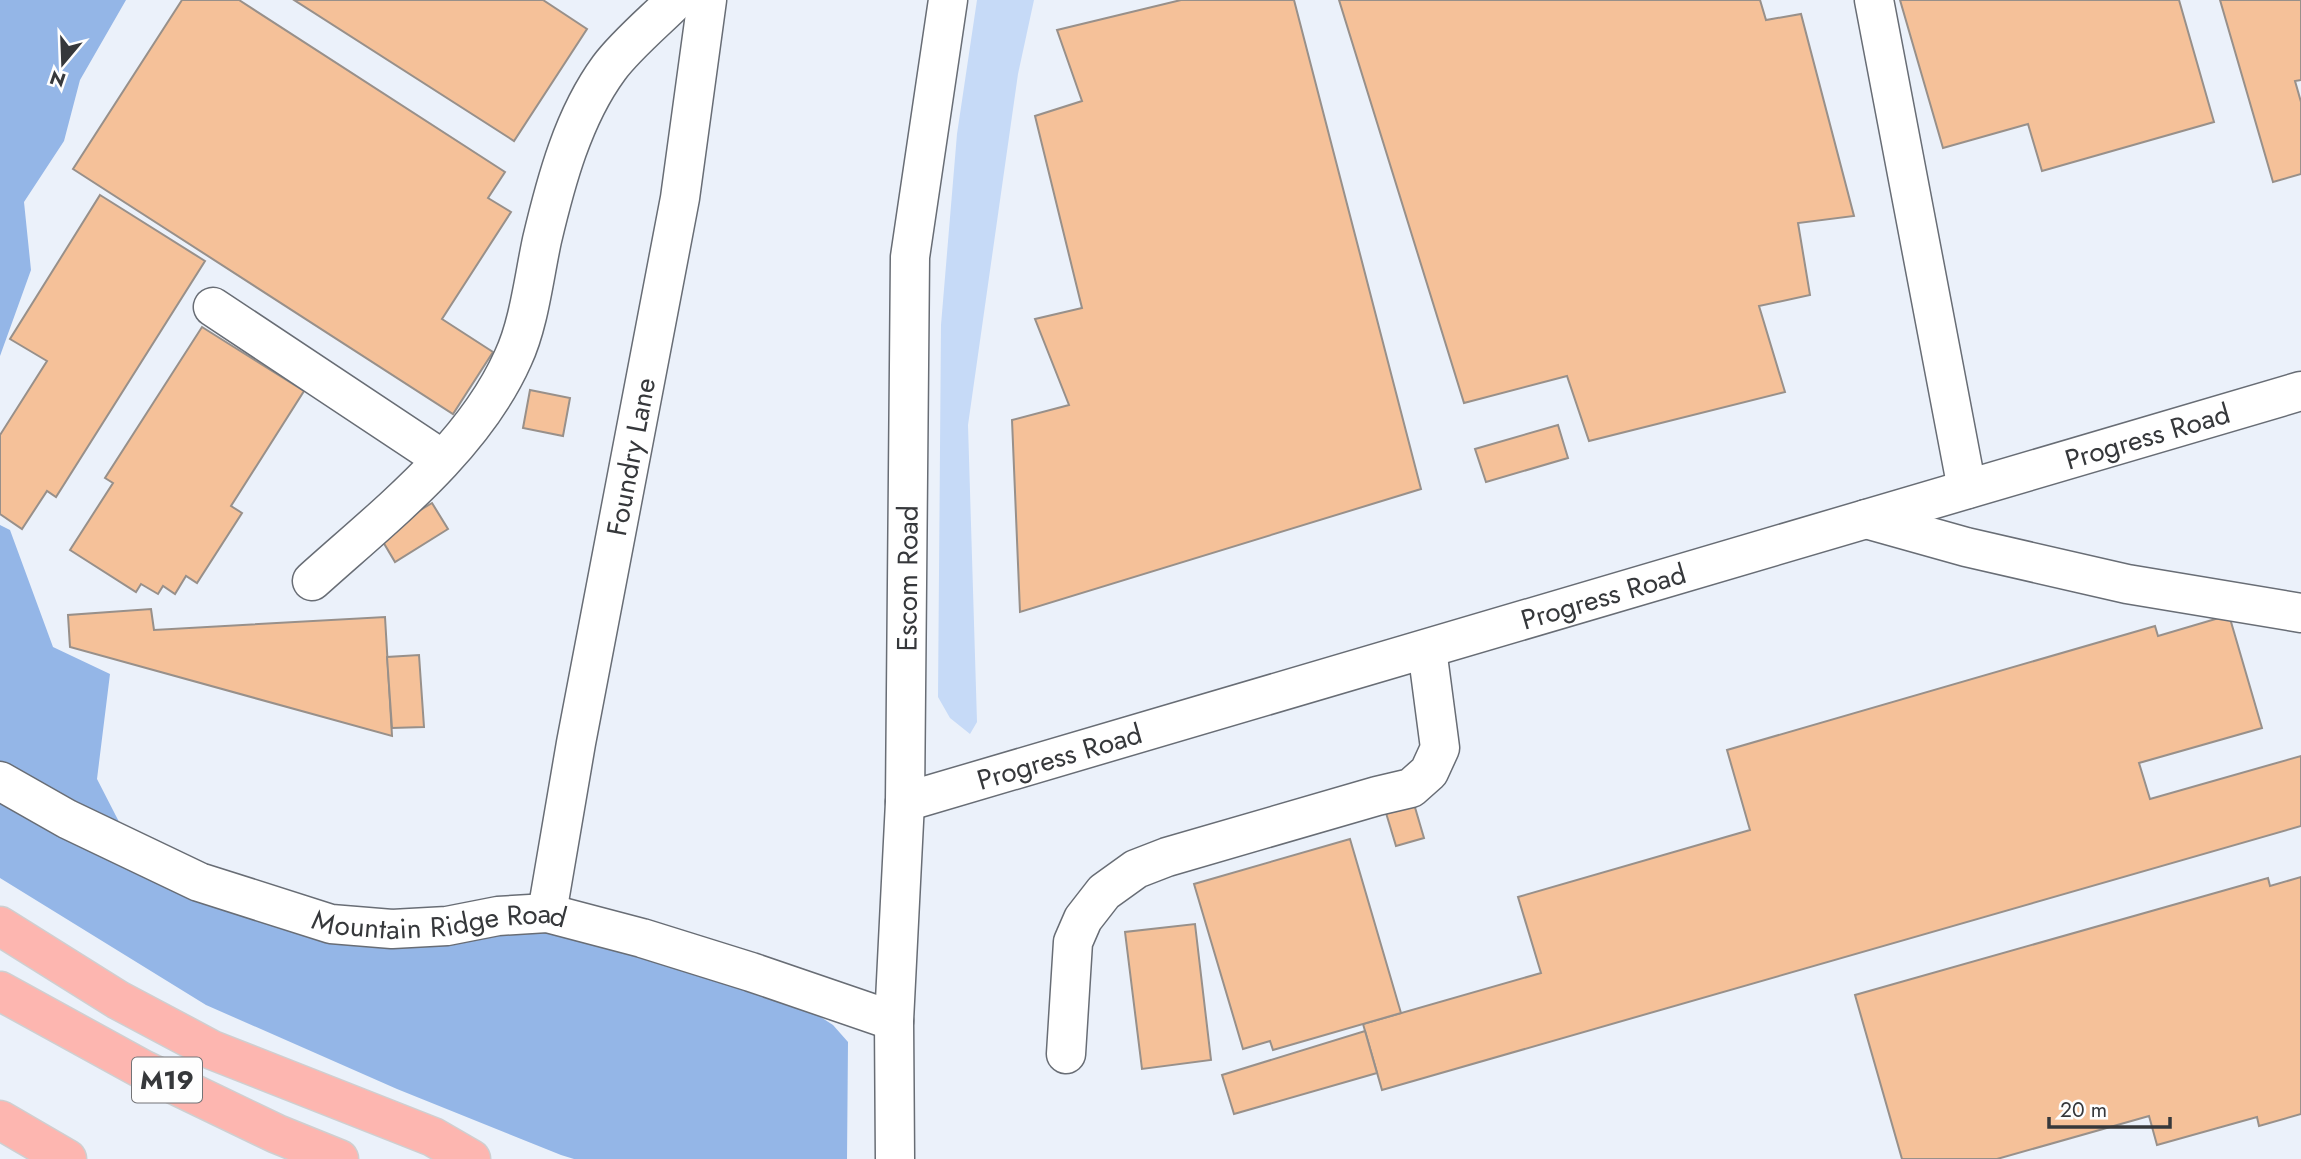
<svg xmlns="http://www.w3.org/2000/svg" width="2301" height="1159" font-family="Jost,sans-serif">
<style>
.green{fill:#c6daf7}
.forest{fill:#94b6e7}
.building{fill:#f5c199;stroke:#98908a;stroke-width:2}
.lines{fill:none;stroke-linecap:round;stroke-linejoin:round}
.minor-casing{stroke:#686d75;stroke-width:41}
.highway-casing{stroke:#cfcfd0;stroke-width:41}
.minor{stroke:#fff;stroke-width:38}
.highway{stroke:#fdb6b0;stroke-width:38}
.labels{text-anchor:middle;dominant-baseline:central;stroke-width:7;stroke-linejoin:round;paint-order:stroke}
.shield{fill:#fefefe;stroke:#727376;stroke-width:2}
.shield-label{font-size:26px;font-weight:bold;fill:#36383b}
.street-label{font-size:28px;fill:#36383b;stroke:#fefefe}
</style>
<rect width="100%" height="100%" fill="#ebf1fa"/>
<polygon class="green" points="977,0 1034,0 1018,74 968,425 977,722 970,734 950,718 938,697 941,325 957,134"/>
<g class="forest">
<polygon points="0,0 126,0 80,80 64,141 24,202 31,270 0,356"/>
<polygon points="0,525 10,530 53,647 110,674 97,779 134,851 331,924 498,916 751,972 833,1025 848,1042 847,1159 574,1159 561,1155 397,1089 206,1005 0,878"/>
</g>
<g class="building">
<polygon points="182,0 239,0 505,172 488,198 511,212 442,319 493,352 453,414 73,169"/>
<polygon points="294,0 543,0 587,29 514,141"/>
<polygon points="1181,0 1294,0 1421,489 1020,612 1012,420 1069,405 1035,319 1082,308 1035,116 1082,101 1057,30"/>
<polygon points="1339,0 1760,0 1766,20 1801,14 1854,216 1798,223 1810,295 1759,306 1785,392 1589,441 1567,376 1464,403"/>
<polygon points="1900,0 2179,0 2214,122 2042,171 2028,124 1943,148"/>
<polygon points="2220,0 2301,0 2301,80 2295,81 2301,102 2301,174 2273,182"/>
<polygon points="100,195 205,261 56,497 47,491 22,529 0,514 0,435 47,361 10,339"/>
<polygon points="202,327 304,391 231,506 242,513 197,583 186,576 175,594 163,586 158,594 141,584 136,592 70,550 113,483 105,478"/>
<polygon points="530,390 570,398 563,436 523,428"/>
<polygon points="1558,425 1568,458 1486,482 1475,449"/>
<polygon points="432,503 448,529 395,562 379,535"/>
<polygon points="151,609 154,630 385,617 392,736 70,647 68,615"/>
<polygon points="2229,615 2262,728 2139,763 2150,799 2301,756 2301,826 1382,1090 1363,1024 1541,973 1518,897 1750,830 1727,750 2155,626 2158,636"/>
<polygon points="419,655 424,727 392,728 387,657"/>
<polygon points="1414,804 1424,838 1396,846 1386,813"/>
<polygon points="1350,839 1401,1013 1273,1050 1270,1041 1243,1049 1194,884"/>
<polygon points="2301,877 2301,1114 2259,1126 2257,1117 2157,1145 2149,1116 1997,1159 1902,1159 1855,995 2268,878 2270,886"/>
<polygon points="1195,924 1211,1060 1142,1069 1125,932"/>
<polygon points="1365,1031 1377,1073 1234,1114 1222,1075"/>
</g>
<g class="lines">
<defs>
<g id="minor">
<polyline points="1874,0 1967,489"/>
<polyline points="213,307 442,459"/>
<polyline points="1866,519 1966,547 2127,584 2301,613"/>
<path d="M 312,581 C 384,516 473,448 513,358 C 529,324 534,277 542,240 C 556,181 573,117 609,68 C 625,46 656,20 676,0"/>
<path id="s1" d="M 0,781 L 67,819 L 199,882 L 331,924 L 392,929 L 447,926 L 498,916 L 547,913 L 642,938 L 751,972 L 894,1021"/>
<path id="s2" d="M 905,802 L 2301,391"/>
<path id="s3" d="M 547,913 L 576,743 L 680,198 L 707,0"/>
<polyline points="1066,1054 1073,942 1083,919 1104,892 1136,869 1167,857 1377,796 1411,788 1429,772 1440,748 1427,649"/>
<path id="s4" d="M 895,1159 L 894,1021 L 905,802 L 910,257 L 948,0"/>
</g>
<g id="highway">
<polyline points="0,926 118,1000 212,1050 433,1137 471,1159"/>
<polyline points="0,991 142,1069 277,1134 339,1159"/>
<polyline points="0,1120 67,1159"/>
</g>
</defs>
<use href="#minor" class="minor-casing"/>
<use href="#highway" class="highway-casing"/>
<use href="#minor" class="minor"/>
<use href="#highway" class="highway"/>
</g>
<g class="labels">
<rect class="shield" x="132" y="1057.5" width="70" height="45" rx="5"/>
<g class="shield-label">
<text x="167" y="1080">M19</text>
</g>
<g class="street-label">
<text stroke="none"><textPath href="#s2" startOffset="1295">Progress Road</textPath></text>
<text stroke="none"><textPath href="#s3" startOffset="464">Foundry Lane</textPath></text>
<text stroke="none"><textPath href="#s4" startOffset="581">Escom Road</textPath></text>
<text stroke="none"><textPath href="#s2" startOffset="728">Progress Road</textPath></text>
<text stroke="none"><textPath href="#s2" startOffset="161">Progress Road</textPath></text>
<text stroke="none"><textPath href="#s1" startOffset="471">Mountain Ridge Road</textPath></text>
</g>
</g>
<g transform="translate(63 63) rotate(199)" stroke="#fefefe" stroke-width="5" paint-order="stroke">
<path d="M0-5L12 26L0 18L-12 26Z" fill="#36383b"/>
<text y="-10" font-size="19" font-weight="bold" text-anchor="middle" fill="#36383b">N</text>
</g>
<path d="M2049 1117v10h121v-10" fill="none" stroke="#36383b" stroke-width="3.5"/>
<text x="2060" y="1117" font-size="21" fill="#36383b" stroke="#fefefe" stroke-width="5" paint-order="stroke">20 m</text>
</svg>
